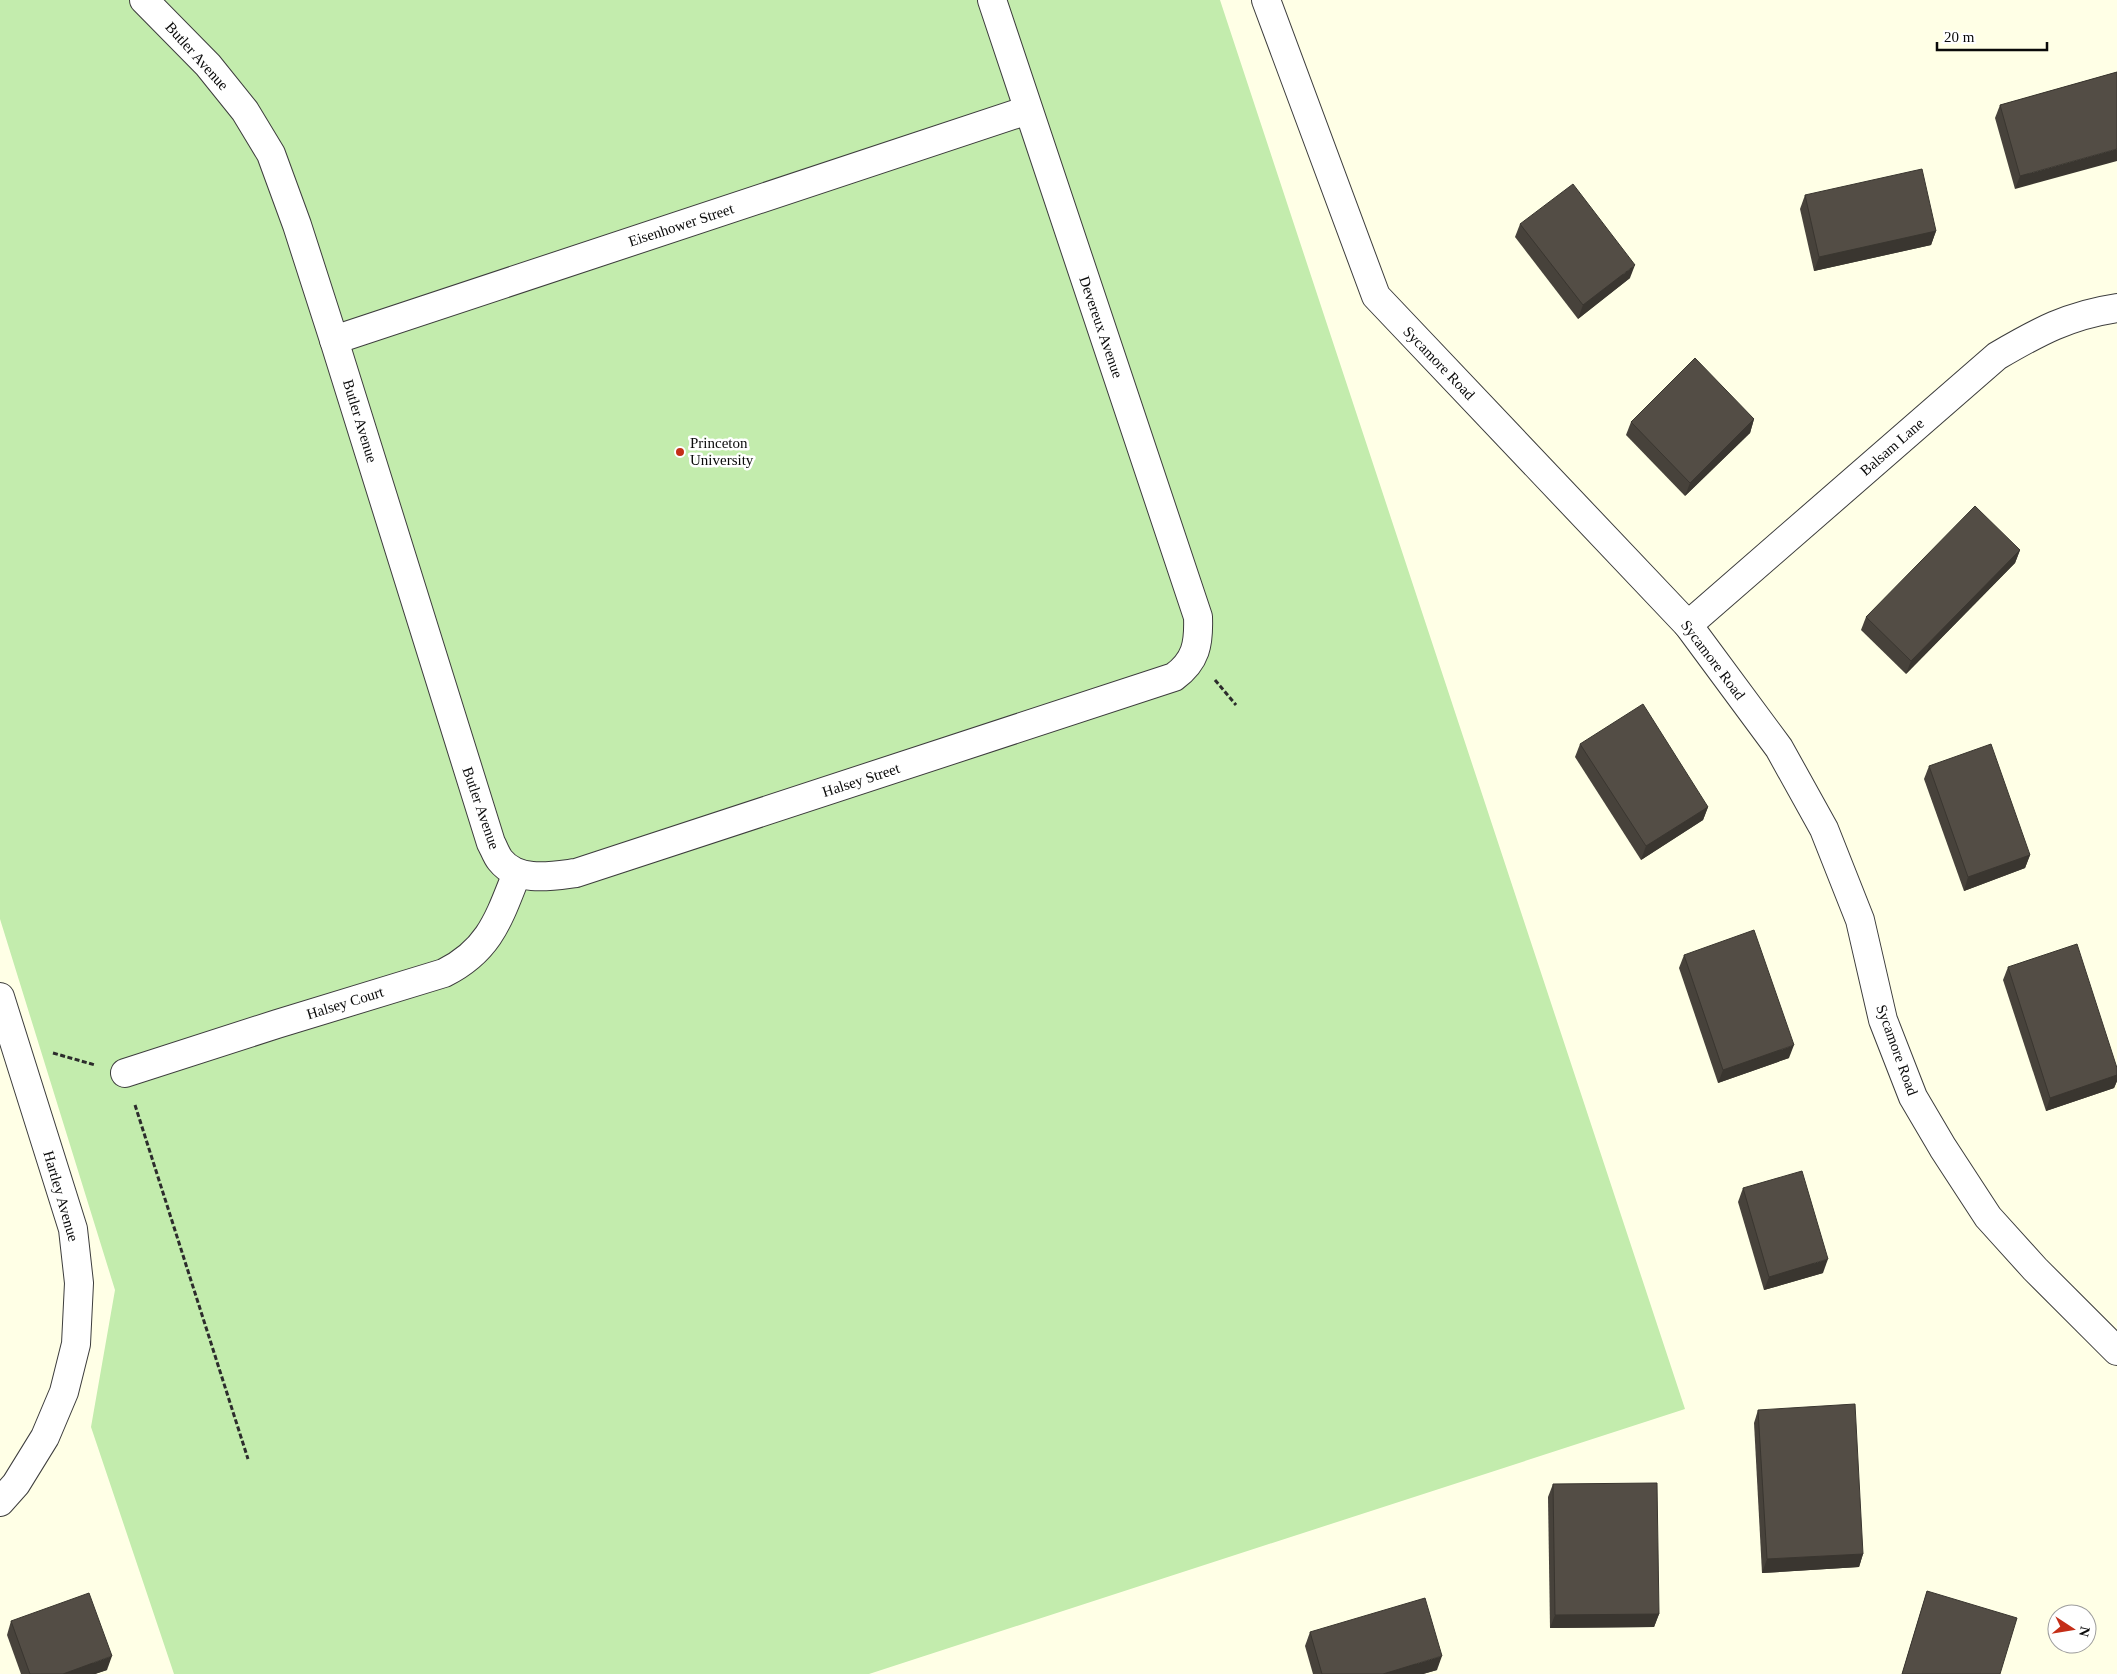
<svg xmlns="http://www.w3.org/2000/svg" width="2117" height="1674" font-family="'Times New Roman',serif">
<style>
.green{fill:#c3ecad}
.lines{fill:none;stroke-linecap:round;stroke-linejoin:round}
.street-casing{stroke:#3d3d3d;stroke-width:30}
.path{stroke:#2c2c2c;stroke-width:3;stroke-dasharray:5 2.5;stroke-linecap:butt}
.street{stroke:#fff;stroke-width:28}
.wall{fill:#47423b}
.shaded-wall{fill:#3a3630}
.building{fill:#534d45;stroke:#3a3630}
.poi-dot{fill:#c42e17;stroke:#fff;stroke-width:2}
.labels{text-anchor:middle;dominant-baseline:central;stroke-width:5;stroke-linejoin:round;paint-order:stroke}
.street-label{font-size:15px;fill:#0a0a0a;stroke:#fff}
.poi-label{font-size:15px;fill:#0a0a0a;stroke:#fff;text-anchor:start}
</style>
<rect width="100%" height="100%" fill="#ffffe6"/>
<polygon class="green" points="0,0 1220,0 1685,1409 869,1674 174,1674 91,1427 115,1290 0,919"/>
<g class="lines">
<defs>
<g id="street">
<path d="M 144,0 L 208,65 L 245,111 L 271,154 L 297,225 L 334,340 L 491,843 C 494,848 496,855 500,860 C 518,883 552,876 576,873 L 1174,677 C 1196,661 1199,644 1198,617 L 992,0"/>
<polyline points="1266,0 1376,296 1688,625 1779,748 1824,829 1860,920 1883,1020 1913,1097 1943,1148 1988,1217 2035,1269 2117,1351"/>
<polyline points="334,340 1028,110"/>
<path d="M 1688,625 L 1997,356 C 2038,332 2069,315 2117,308"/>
<polyline points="0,997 73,1229 79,1283 76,1344 64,1392 45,1437 16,1484 0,1502"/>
<path d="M 125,1073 L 277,1024 L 444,973 C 490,950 499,918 517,873"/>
</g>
</defs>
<use href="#street" class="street-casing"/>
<g class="path">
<polyline points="1215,680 1236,705"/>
<polyline points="53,1053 95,1065"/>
<polyline points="135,1105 248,1459"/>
</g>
<use href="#street" class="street"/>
</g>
<g class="wall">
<polygon points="2117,72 2015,189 1995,118 2000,105"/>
<polygon points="1805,195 1936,231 1931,245 1814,271 1800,209"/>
<polygon points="1520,224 1630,278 1578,319 1515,237"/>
<polygon points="1754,419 1750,433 1685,496 1626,435 1631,422"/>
<polygon points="2020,550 2015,563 1906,674 1861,630 1866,617"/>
<polygon points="1580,744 1708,807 1703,820 1641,860 1575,757"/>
<polygon points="1929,766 2030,855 2025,868 1964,891 1924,779"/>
<polygon points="1684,955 1789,1058 1718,1083 1679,968"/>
<polygon points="2008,967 2117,1068 2117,1081 2114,1088 2046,1111 2003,980"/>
<polygon points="1743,1188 1823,1273 1764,1290 1738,1202"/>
<polygon points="1758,1410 1863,1554 1859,1567 1762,1573 1754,1423"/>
<polygon points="1553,1484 1659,1614 1654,1627 1550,1628 1548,1497"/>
<polygon points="1927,1591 2000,1674 1902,1674 1923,1604"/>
<polygon points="11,1621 107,1670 95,1674 21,1674 7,1635"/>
<polygon points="1310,1632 1437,1670 1423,1674 1313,1674 1305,1646"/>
</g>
<g class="shaded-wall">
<polygon points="2117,149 2117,161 2015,189 2020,176"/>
<polygon points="1936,231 1931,245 1814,271 1819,257"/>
<polygon points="1635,265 1630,278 1578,319 1583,305"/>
<polygon points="1754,419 1750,433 1685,496 1690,483"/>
<polygon points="2020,550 2015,563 1906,674 1911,661"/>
<polygon points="1708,807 1703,820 1641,860 1646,846"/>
<polygon points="2030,855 2025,868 1964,891 1968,877"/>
<polygon points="1794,1045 1789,1058 1718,1083 1723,1070"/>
<polygon points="2117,1075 2117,1081 2114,1088 2046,1111 2050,1098"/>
<polygon points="1828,1259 1823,1273 1764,1290 1769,1277"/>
<polygon points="1863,1554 1859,1567 1762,1573 1767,1559"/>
<polygon points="1659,1614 1654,1627 1550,1628 1555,1615"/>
<polygon points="112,1656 107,1670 95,1674 63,1674"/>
<polygon points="1442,1656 1437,1670 1423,1674 1383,1674"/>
</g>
<g class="building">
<polygon points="2117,72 2117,149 2020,176 2000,105"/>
<polygon points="1922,169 1936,231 1819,257 1805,195"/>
<polygon points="1573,184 1635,265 1583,305 1520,224"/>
<polygon points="1695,358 1754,419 1690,483 1631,422"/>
<polygon points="1975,506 2020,550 1911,661 1866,617"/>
<polygon points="1643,704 1708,807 1646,846 1580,744"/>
<polygon points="1991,744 2030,855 1968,877 1929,766"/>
<polygon points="1754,930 1794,1045 1723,1070 1684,955"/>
<polygon points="2077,944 2117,1068 2117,1075 2050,1098 2008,967"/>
<polygon points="1802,1171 1828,1259 1769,1277 1743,1188"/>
<polygon points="1855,1404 1863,1554 1767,1559 1758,1410"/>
<polygon points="1657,1483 1659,1614 1555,1615 1553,1484"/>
<polygon points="1927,1591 2017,1618 2000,1674 1902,1674"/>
<polygon points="89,1593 112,1656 63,1674 30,1674 11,1621"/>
<polygon points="1425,1598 1442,1656 1383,1674 1322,1674 1310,1632"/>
</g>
<circle class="poi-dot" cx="680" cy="452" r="5"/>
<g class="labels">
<g class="street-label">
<text transform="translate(197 56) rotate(48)">Butler Avenue</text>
<text transform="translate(681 225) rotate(-18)">Eisenhower Street</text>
<text transform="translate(1101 327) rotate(71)">Devereux Avenue</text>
<text transform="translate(1439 363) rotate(46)">Sycamore Road</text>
<text transform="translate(360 421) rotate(73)">Butler Avenue</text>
<text transform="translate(1892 447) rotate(-41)">Balsam Lane</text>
<text transform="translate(1713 660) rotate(53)">Sycamore Road</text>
<text transform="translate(861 780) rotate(-18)">Halsey Street</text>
<text transform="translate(481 808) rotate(71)">Butler Avenue</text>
<text transform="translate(345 1003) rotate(-17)">Halsey Court</text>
<text transform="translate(1897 1050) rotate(70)">Sycamore Road</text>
<text transform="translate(61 1196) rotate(74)">Hartley Avenue</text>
</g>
<g class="poi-label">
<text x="690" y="443">Princeton<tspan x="690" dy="17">University</tspan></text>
</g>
</g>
<g transform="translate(2072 1629) rotate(102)"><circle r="24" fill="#ffffff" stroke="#9d9d9d"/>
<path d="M0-4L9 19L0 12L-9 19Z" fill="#c42e17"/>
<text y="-8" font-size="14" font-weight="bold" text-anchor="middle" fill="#0a0a0a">N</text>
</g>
<path d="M1937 42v8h110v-8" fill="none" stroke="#0a0a0a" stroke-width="2.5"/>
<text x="1944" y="42" font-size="15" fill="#0a0a0a" stroke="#ffffff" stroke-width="4" paint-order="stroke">20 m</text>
</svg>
